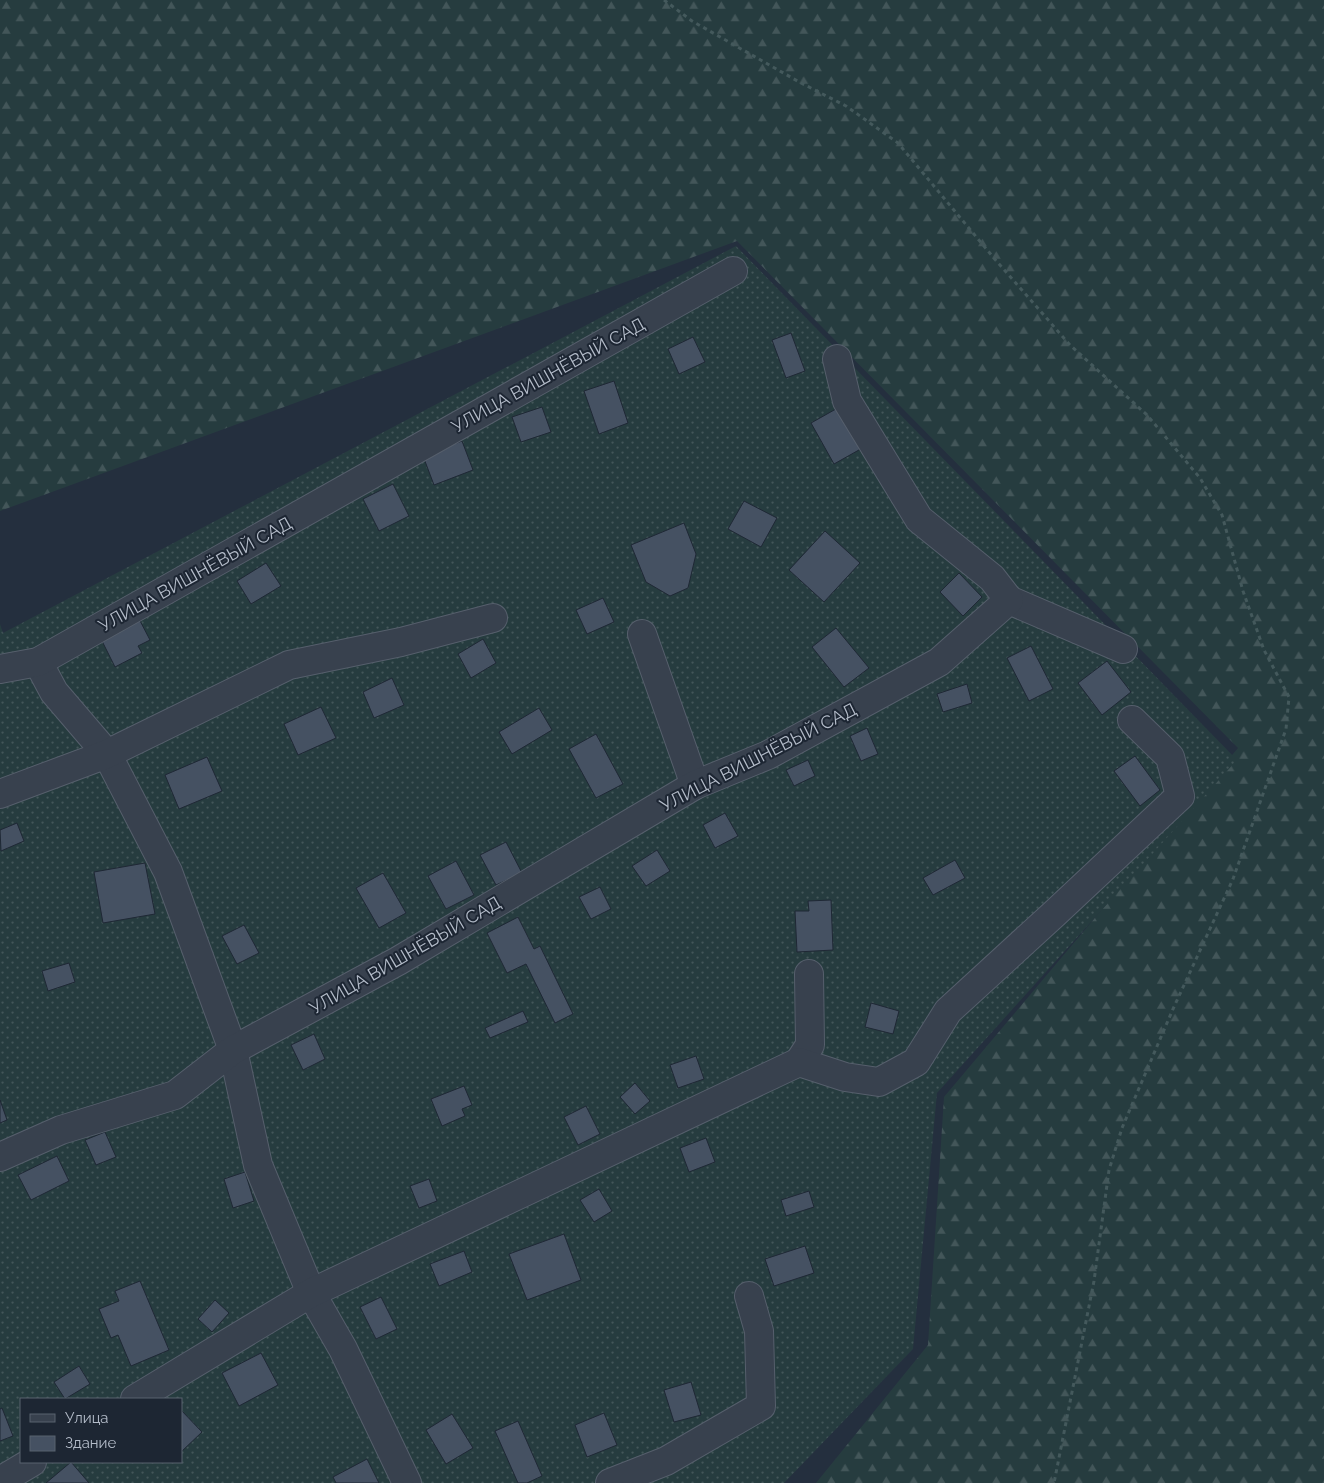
<svg xmlns="http://www.w3.org/2000/svg" width="1324" height="1483" font-family="Raleway,sans-serif">
<style>
.forest{fill:url(#forest-firs)}
.garden{fill:url(#garden-dots);fill-rule:evenodd}
.building{fill:#455162;stroke:#1f2835}
.lines{fill:none;stroke-linecap:round;stroke-linejoin:round}
.minor-casing{stroke:#565f6c;stroke-width:30}
.path{stroke:#44595c;stroke-width:3;stroke-dasharray:4 4;stroke-linecap:butt}
.minor{stroke:#38414e;stroke-width:28}
.labels{text-anchor:middle;dominant-baseline:central;stroke-width:4;stroke-linejoin:round;paint-order:stroke}
.street-label{font-size:18px;fill:#b4bcc9;stroke:#1d2633}
</style>
<defs>
<pattern id="forest-firs" width="22" height="20" patternUnits="userSpaceOnUse" patternTransform="scale(1.25)"><rect width="22" height="20" fill="#263c3f"/><path d="M5 1l3.5 6h-7zM16 11l3.5 6h-7z" fill="#435659"/></pattern>
<pattern id="garden-dots" width="8" height="8" patternUnits="userSpaceOnUse" patternTransform="scale(1.25)"><rect width="8" height="8" fill="#263c3f"/><path d="M2 2h.1M6 6h.1" fill="none" stroke="#435659" stroke-width="1.8" stroke-linecap="round"/></pattern>
</defs>
<rect width="100%" height="100%" fill="#242f3e"/>
<polygon class="forest" points="0,0 1324,0 1324,1483 816,1483 928,1345 944,1097 1238,748 737,241 0,511"/>
<path class="garden" d="M 736,246 L 1237,760 L 937,1093 L 913,1349 L 784,1483 L 0,1483 L 0,624 L 3,633 ZM 21,1399 L 181,1399 L 181,1462 L 21,1462 Z"/>
<g class="building">
<polygon points="791,333 805,371 786,378 772,340"/>
<polygon points="693,337 705,362 679,374 668,349"/>
<polygon points="614,381 628,423 599,434 584,391"/>
<polygon points="843,405 866,446 834,464 811,423"/>
<polygon points="542,407 551,432 521,442 512,417"/>
<polygon points="462,441 473,470 434,485 423,456"/>
<polygon points="393,484 409,516 379,531 363,499"/>
<polygon points="744,501 777,518 761,547 728,529"/>
<polygon points="684,523 696,554 688,588 670,596 646,582 631,545"/>
<polygon points="825,531 860,563 824,602 789,570"/>
<polygon points="266,563 281,586 251,604 237,581"/>
<polygon points="959,573 982,597 963,616 940,592"/>
<polygon points="603,598 614,622 587,634 576,610"/>
<polygon points="137,615 150,640 138,646 142,653 115,667 99,635"/>
<polygon points="836,628 869,668 844,687 812,647"/>
<polygon points="483,639 496,663 471,678 458,654"/>
<polygon points="1031,646 1053,689 1029,701 1007,658"/>
<polygon points="1107,661 1131,692 1102,715 1078,683"/>
<polygon points="392,678 404,705 374,718 363,692"/>
<polygon points="967,684 972,703 943,712 937,694"/>
<polygon points="321,707 336,738 298,755 284,724"/>
<polygon points="539,708 552,730 512,754 499,732"/>
<polygon points="867,728 878,754 861,761 850,736"/>
<polygon points="596,734 623,784 596,798 569,749"/>
<polygon points="1135,756 1160,790 1140,806 1114,771"/>
<polygon points="207,757 222,791 179,809 165,775"/>
<polygon points="808,760 815,776 794,786 786,770"/>
<polygon points="725,813 738,836 715,848 703,825"/>
<polygon points="17,823 24,841 1,851 0,830"/>
<polygon points="506,842 522,873 496,885 480,855"/>
<polygon points="657,850 670,871 646,886 632,866"/>
<polygon points="955,860 965,878 933,895 923,878"/>
<polygon points="456,861 474,895 446,909 428,876"/>
<polygon points="145,863 155,914 103,923 94,872"/>
<polygon points="383,873 406,913 379,928 356,888"/>
<polygon points="600,887 611,909 591,919 579,897"/>
<polygon points="831,900 833,950 797,952 795,911 809,911 808,901"/>
<polygon points="518,917 534,949 540,946 573,1014 555,1023 526,964 507,973 487,933"/>
<polygon points="244,925 259,953 237,964 222,936"/>
<polygon points="69,963 75,982 48,991 42,971"/>
<polygon points="871,1003 899,1011 893,1034 865,1027"/>
<polygon points="523,1011 528,1022 490,1038 485,1028"/>
<polygon points="314,1034 325,1059 303,1070 291,1045"/>
<polygon points="696,1056 704,1079 678,1088 670,1065"/>
<polygon points="635,1083 650,1101 635,1114 620,1097"/>
<polygon points="464,1086 472,1105 462,1109 465,1116 442,1126 431,1099"/>
<polygon points="0,1100 7,1120 0,1123"/>
<polygon points="586,1106 600,1134 578,1145 564,1117"/>
<polygon points="105,1132 116,1157 96,1165 85,1140"/>
<polygon points="706,1138 715,1162 689,1172 680,1148"/>
<polygon points="57,1156 69,1181 31,1200 18,1175"/>
<polygon points="245,1172 254,1201 233,1208 224,1179"/>
<polygon points="429,1179 437,1201 419,1208 410,1186"/>
<polygon points="599,1189 612,1211 594,1222 580,1200"/>
<polygon points="809,1191 814,1207 786,1216 781,1200"/>
<polygon points="564,1234 581,1280 527,1300 509,1254"/>
<polygon points="805,1246 814,1273 774,1286 765,1259"/>
<polygon points="464,1251 472,1272 439,1286 430,1264"/>
<polygon points="140,1281 169,1350 131,1366 118,1335 111,1338 99,1309 119,1301 115,1291"/>
<polygon points="381,1297 397,1329 376,1339 360,1307"/>
<polygon points="215,1300 229,1313 212,1332 198,1319"/>
<polygon points="261,1353 278,1385 239,1406 222,1373"/>
<polygon points="79,1366 90,1384 65,1399 54,1382"/>
<polygon points="691,1382 701,1415 674,1422 664,1390"/>
<polygon points="2,1408 13,1436 0,1441 0,1409"/>
<polygon points="181,1410 202,1432 181,1452"/>
<polygon points="604,1413 617,1445 587,1457 575,1425"/>
<polygon points="452,1414 473,1448 446,1464 426,1430"/>
<polygon points="518,1421 542,1476 527,1483 518,1483 495,1431"/>
<polygon points="367,1459 379,1483 336,1483 333,1477"/>
<polygon points="71,1462 89,1483 46,1483"/>
</g>
<g class="lines">
<defs>
<g id="minor">
<polyline points="1009,600 1123,649"/>
<polyline points="642,634 695,785"/>
<polyline points="38,662 54,692 107,754 168,872 233,1050 258,1165 311,1293 343,1349 407,1483"/>
<polyline points="0,669 38,662 733,271"/>
<polyline points="0,794 107,754 289,665 401,642 493,618"/>
<polyline points="799,1062 810,1045 809,974"/>
<polyline points="0,1157 61,1130 175,1095 233,1050 398,961 695,785 768,755 939,662 1009,600 992,578 919,519 847,401 837,359"/>
<polyline points="135,1399 311,1293 799,1062 845,1077 879,1082 916,1062 948,1011 1054,914 1180,796 1170,757 1132,720"/>
<polyline points="0,1481 32,1462"/>
<polyline points="610,1483 666,1461 761,1406 759,1331 749,1296"/>
</g>
</defs>
<use href="#minor" class="minor-casing"/>
<polyline class="path" points="664,0 692,21 801,83 846,106 898,143 993,257 1070,345 1147,415 1200,478 1222,515 1243,591 1264,650 1289,697 1286,729 1233,879 1173,1009 1122,1128 1109,1170 1094,1281 1054,1483"/>
<use href="#minor" class="minor"/>
</g>
<g class="labels">
<g class="street-label">
<text transform="translate(548 375) rotate(-29)">УЛИЦА ВИШНЁВЫЙ САД</text>
<text transform="translate(195 574) rotate(-29)">УЛИЦА ВИШНЁВЫЙ САД</text>
<text transform="translate(758 757) rotate(-27)">УЛИЦА ВИШНЁВЫЙ САД</text>
<text transform="translate(405 955) rotate(-30)">УЛИЦА ВИШНЁВЫЙ САД</text>
</g>
</g>
<rect x="20" y="1398" width="162" height="65" fill="#1d2633" stroke="#59626f"/>
<rect x="30" y="1414" width="25" height="8" fill="#38414e" stroke="#59626f"/>
<text x="65" y="1423" font-size="15" fill="#b4bcc9">Улица</text>
<rect x="30" y="1436" width="25" height="15" fill="#455162" stroke="#59626f"/>
<text x="65" y="1448" font-size="15" fill="#b4bcc9">Здание</text>
</svg>
